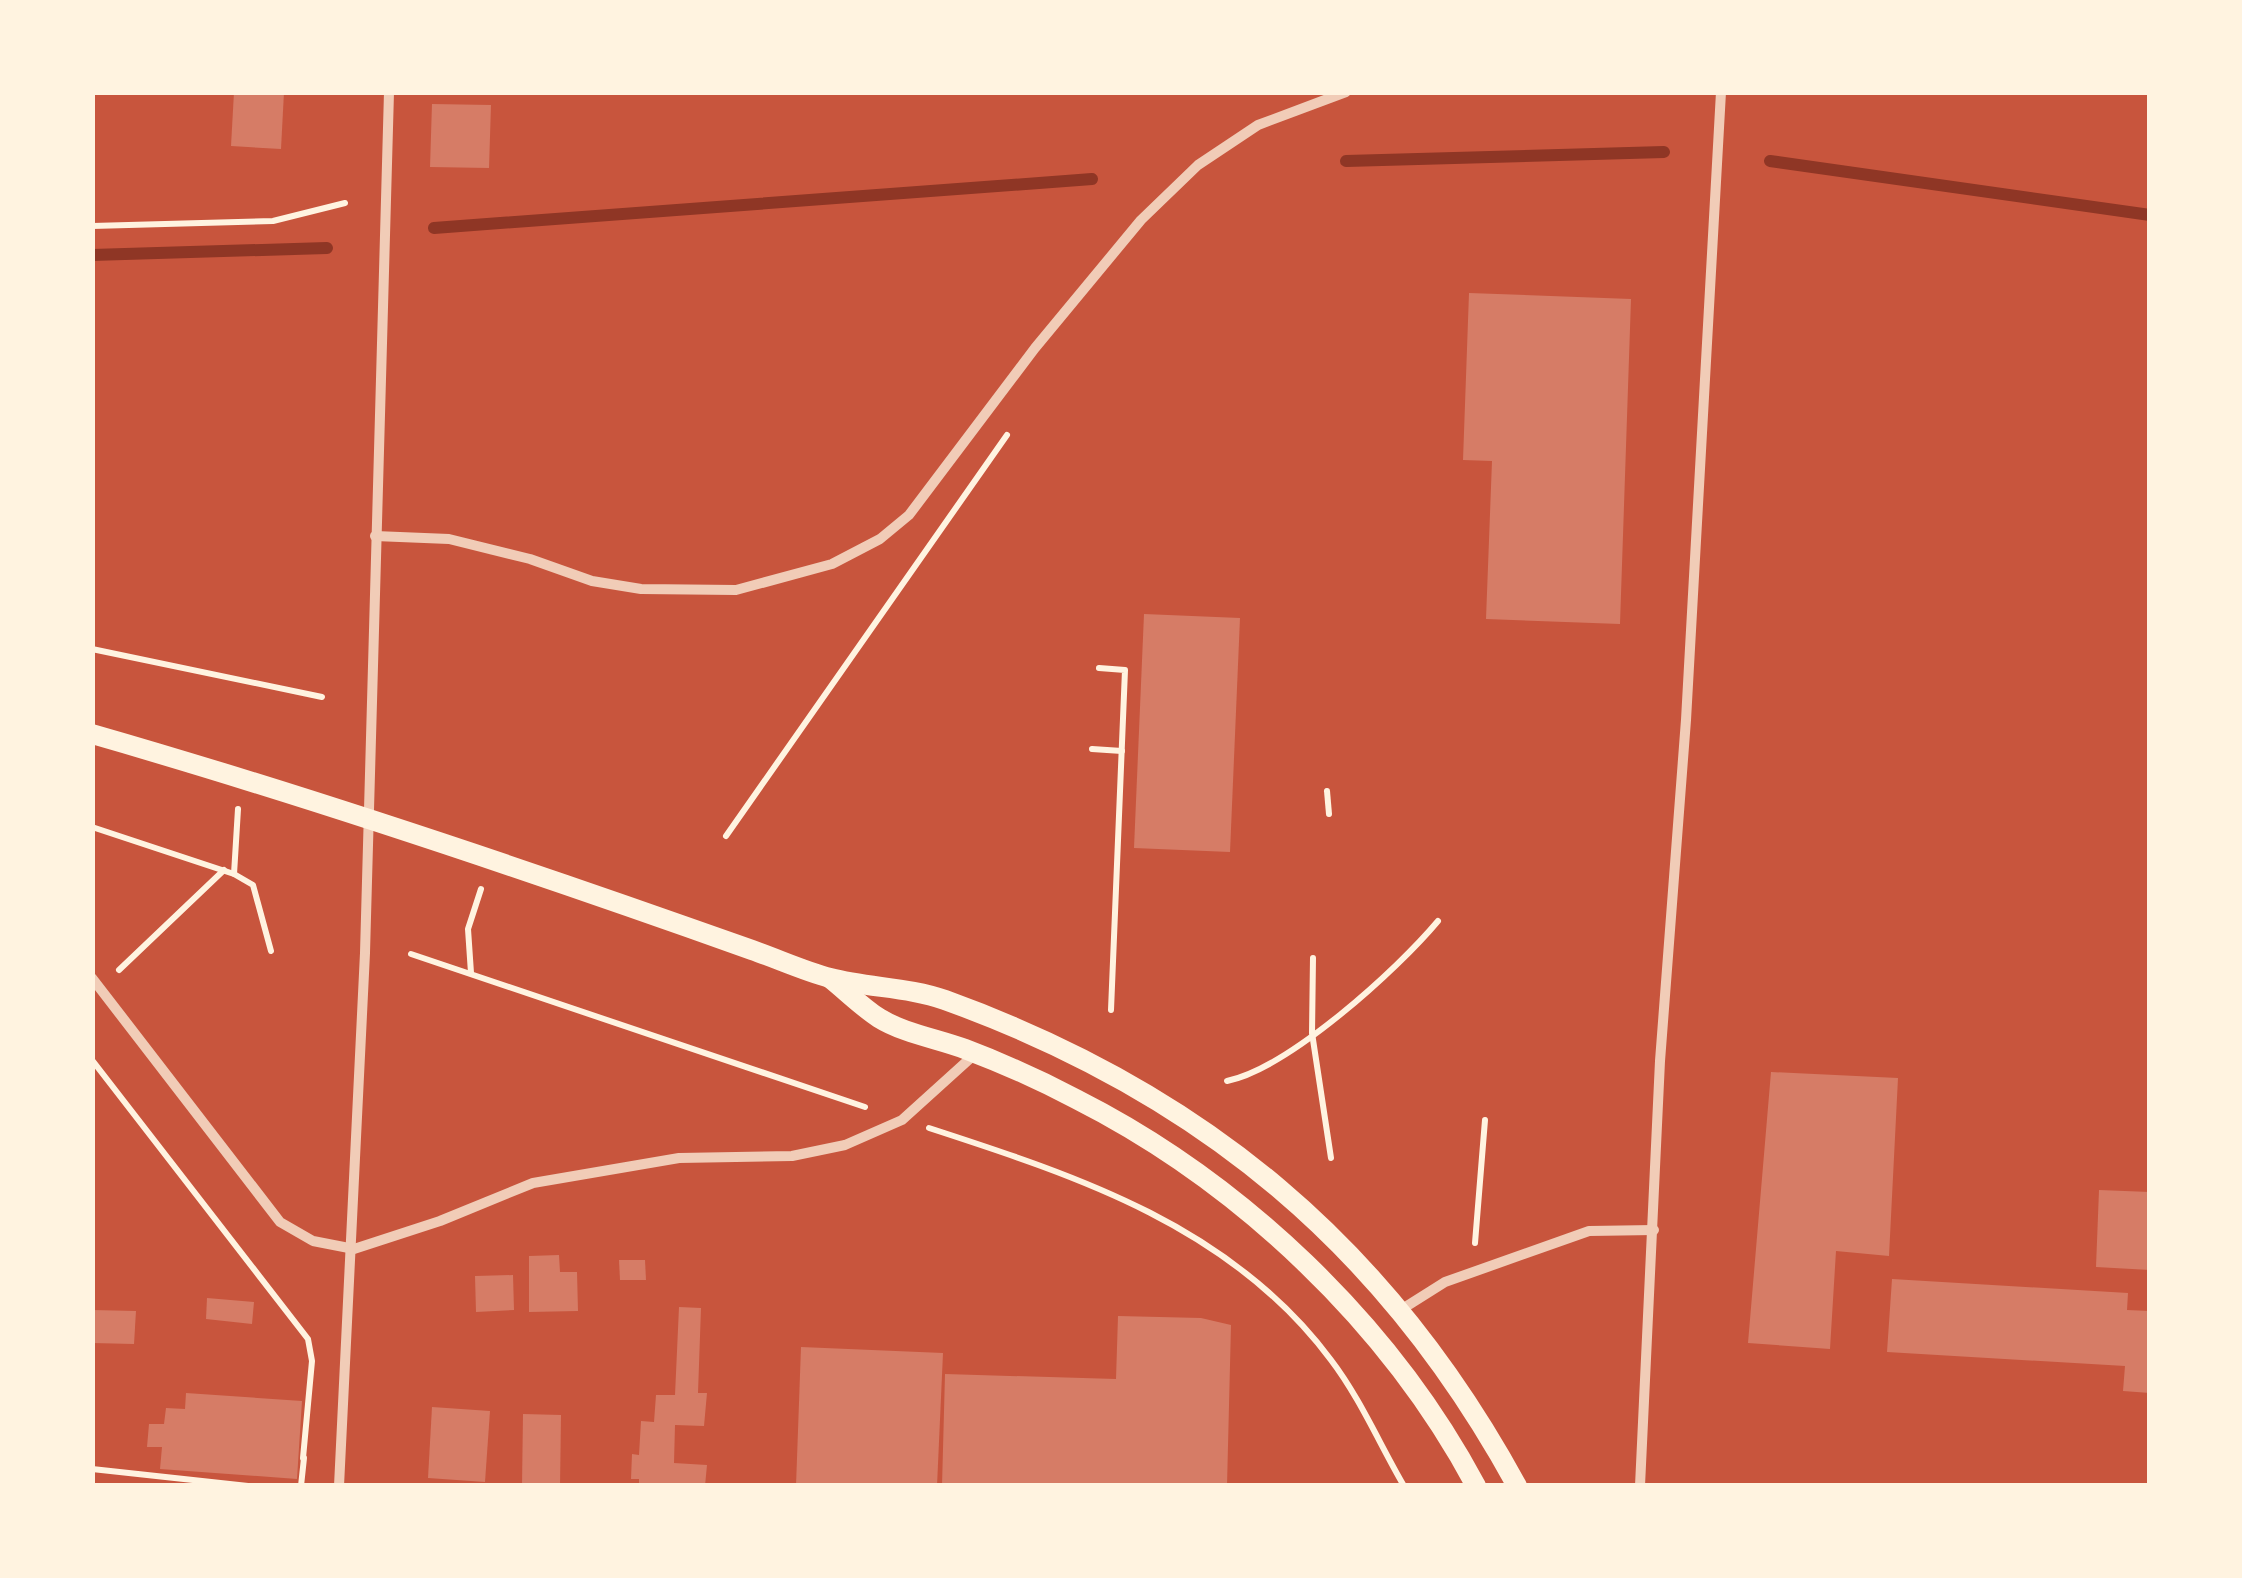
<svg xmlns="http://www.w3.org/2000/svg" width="2242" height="1578" font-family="'Roboto Condensed',sans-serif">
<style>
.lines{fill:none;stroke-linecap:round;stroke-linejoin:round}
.stream{stroke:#8f3625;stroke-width:12}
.building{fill:#d67c66}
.path{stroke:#fff3e0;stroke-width:6}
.minor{stroke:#f1ccb7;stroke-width:10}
.secondary{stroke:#fff3e0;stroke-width:20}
</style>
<rect width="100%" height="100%" fill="#c8553d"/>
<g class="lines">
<g class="stream">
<polyline points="1346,161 1664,152"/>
<polyline points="1770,161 2150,215"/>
<polyline points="434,228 1092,179"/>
<polyline points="92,255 327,248"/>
</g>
</g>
<g class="building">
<polygon points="234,92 284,92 281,149 231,146"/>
<polygon points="432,104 491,105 489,168 430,167"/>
<polygon points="1469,293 1631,299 1620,624 1486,619 1492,461 1463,460"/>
<polygon points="1144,614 1240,618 1230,852 1134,848"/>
<polygon points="1771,1072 1898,1078 1889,1256 1836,1251 1830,1349 1748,1343"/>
<polygon points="2099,1190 2150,1192 2150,1270 2096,1267"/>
<polygon points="559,1255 560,1272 577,1272 578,1311 529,1312 529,1256"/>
<polygon points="619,1260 645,1260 646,1280 620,1280"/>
<polygon points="513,1275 514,1310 476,1312 475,1276"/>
<polygon points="1892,1279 2128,1293 2127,1310 2150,1311 2150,1393 2123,1391 2125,1366 1887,1352"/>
<polygon points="207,1298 254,1302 252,1324 206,1319"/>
<polygon points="679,1307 701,1308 698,1393 707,1393 704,1426 675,1425 674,1463 707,1465 705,1486 639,1486 639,1479 631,1479 632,1454 639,1455 641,1421 654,1422 656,1395 675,1395"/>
<polygon points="92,1310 136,1311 134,1344 92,1343"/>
<polygon points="1118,1316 1201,1318 1231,1325 1227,1486 942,1486 945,1374 1116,1379"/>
<polygon points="801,1347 943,1353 937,1486 796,1486"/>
<polygon points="186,1393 302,1401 297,1479 160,1469 162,1447 147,1447 149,1424 164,1424 166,1408 185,1409"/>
<polygon points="432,1407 490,1411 485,1482 428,1478"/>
<polygon points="523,1414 561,1415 560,1486 522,1486"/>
</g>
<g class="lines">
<g class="path">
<polyline points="92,226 273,221 345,203"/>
<polyline points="92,649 322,697"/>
<polyline points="1099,668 1125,670 1111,1010"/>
<polyline points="1092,749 1122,751"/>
<polyline points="1327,791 1329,814"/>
<polyline points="238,809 234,874 253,885 271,951"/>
<polyline points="92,827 234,874"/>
<polyline points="726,836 1007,435"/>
<polyline points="411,954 865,1107"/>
<polyline points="1313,958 1312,1033 1331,1158"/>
<polyline points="119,970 224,870"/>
<polyline points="471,973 468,929 481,889"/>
<polyline points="92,1060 308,1339 312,1361 303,1458"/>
<path d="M 1227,1081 C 1289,1068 1397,970 1438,921"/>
<path d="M 929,1128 C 1080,1177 1232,1227 1331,1360 C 1360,1398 1380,1445 1404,1486"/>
<polyline points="1475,1243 1485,1120"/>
<polyline points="92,1469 248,1486"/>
<polyline points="301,1486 304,1458"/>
</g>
<g class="minor">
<polyline points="375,536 449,539 530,559 592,581 641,589 736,590 832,564 880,539 909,515 1035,348 1141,220 1198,165 1258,125 1346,92"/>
<polyline points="92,978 280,1222 313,1241 354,1249 440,1221 533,1183 679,1158 792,1156 845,1145 902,1120 975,1054"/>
<polyline points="1399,1311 1445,1282 1589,1231 1654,1230"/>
<polyline points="339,1486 365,953 389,92"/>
<polyline points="1640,1486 1660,1061 1686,720 1721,92"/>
</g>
<g class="secondary">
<path d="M 92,734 C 315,798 533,872 752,950 C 778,959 804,971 830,978 C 868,988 909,987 945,1000 C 1202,1093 1386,1246 1517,1486"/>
<path d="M 831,979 C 847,992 862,1007 879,1018 C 903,1033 938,1039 965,1049 C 1002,1063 1040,1080 1076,1099 C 1240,1182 1389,1323 1476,1486"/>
</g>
</g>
<rect width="2242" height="1578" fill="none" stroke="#fff3e0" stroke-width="190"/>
</svg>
